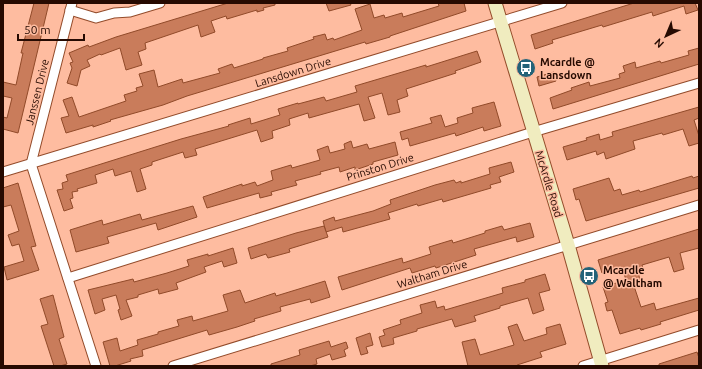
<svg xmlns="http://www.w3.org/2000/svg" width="702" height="369" font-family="Ubuntu,sans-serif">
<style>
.building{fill:#c97c5b;stroke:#914a29}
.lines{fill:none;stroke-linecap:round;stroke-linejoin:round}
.street-casing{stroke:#934b2a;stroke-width:11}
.secondary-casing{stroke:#934b2a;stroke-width:15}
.street{stroke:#fff;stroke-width:9}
.secondary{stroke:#f0ecbf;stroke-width:13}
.labels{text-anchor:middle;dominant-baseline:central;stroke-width:3;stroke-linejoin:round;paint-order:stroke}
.poi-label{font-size:11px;font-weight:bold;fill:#260a01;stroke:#febca0;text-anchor:start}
.street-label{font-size:11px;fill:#260a01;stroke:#febca0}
</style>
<rect width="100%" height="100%" fill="#febca0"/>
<g class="building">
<polygon points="34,3 49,3 18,133 3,129 3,117 7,118 12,98 3,96 3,82 16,85 23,53 21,53"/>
<polygon points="228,3 275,3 275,5 263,8 264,10 257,12 257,10 227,19 226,16 211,21 215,32 201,37 198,25 145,43 146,49 138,52 142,65 126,70 120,48 101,55 100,54 87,60 90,66 81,70 77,86 67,83 72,68 70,63 73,62 69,53 88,45 89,47 116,37"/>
<polygon points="326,3 350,3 351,5 329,11"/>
<polygon points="438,3 464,3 466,11 390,36 390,37 366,44 365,42 187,96 163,105 110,120 111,121 93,127 93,125 66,133 61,118 69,116 63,100 72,97 79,117 126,101 124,95 137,91 136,88 143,86 139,74 154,70 158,87 182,79 183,83 220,73 218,69 232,64 234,68 263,59 263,58 288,51 287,48 314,39 313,37 325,34 327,40 333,38 334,40 362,30 355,9 370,4 374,18 384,15 385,18 402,13 403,17 439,6"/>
<polygon points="634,3 695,3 698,10 686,14 684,6 653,16 652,12 603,27 602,25 552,40 553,43 535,49 531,35"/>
<polygon points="699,48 699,64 553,109 550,98 572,90 571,88 589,82 590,86 620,78 619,74 625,72 623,66 635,62 636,68 660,61 661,63 689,55 688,51"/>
<polygon points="477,51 481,62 455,71 456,73 406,89 408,96 397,100 400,112 388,115 382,93 368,97 375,118 364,121 359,104 309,118 308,113 289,119 290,125 272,131 273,138 261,142 257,130 195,149 197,155 185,158 183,152 152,162 152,165 140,169 146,189 137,192 131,171 115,176 113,169 95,175 97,183 77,189 78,191 72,192 73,198 70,199 73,208 64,211 57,190 63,189 62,183 68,181 66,175 181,139 229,126 228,125 250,118 251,124 280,115 278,109 298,103 298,104 324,97 326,101 357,92 355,86 426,65 426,67"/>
<polygon points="554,72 556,81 539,86 537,77"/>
<polygon points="494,102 501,126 484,131 483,127 456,136 455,133 410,146 408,138 402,140 400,132 432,123 430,118 441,115 445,127 458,123 457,118 473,113 472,108"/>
<polygon points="699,107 699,118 694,120 699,136 699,143 689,146 683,129 663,135 662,133 633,141 635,149 606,159 604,152 597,155 596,151 567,160 563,147 587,140 586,138 599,134 600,140 613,136 612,132"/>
<polygon points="351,141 353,148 367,144 369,149 395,142 398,155 373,162 373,164 355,170 355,167 340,172 339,167 320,172 321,174 295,181 297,185 271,192 272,195 260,198 259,193 207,208 203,197 242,184 242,186 255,182 257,186 273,180 271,171 291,165 292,168 320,160 317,150 328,146 330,153 345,149 344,144"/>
<polygon points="511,162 514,172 499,177 501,182 490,185 491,188 443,202 442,199 418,206 417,204 388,213 390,219 343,232 342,227 326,232 323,221 334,217 335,221 373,211 391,204 390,200 435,185 454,180 456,183 461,181 461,183 490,174 489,168"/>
<polygon points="692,176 693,178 699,176 699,188 586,221 579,199 576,200 573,189 609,178 614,191 620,189 622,195 639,190 640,192"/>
<polygon points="18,183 36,246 31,247 39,270 7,280 4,267 24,261 19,244 12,246 8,235 19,231 11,205 3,207 3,188"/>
<polygon points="193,206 197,217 158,230 156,223 107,237 109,243 76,252 70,230 102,220 103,225 140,214 142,220"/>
<polygon points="530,223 534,237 517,242 516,237 474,249 476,255 436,268 435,266 412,273 410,268 342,290 338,277 402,258 403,263 431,254 429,247 452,240 453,243 485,233 485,231 502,226 504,230"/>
<polygon points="324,226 328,237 289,249 290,252 268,258 266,254 251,259 248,248 296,233"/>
<polygon points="699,229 699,248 680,253 684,269 674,272 669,257 642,265 644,271 638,272 641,284 634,286 641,307 654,303 656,310 699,298 699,310 660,322 661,324 641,330 640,328 620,334 612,310 607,311 605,303 608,302 603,287 626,280 622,267 602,273 598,260"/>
<polygon points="233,248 237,263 224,267 222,261 204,267 206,272 176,283 178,289 159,294 158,289 138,295 138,297 126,300 132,316 121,320 118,310 120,309 116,295 102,299 105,310 95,314 88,290 133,279 134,282 167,273 189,266 187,260 208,254 208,256"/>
<polygon points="545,274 550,290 539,293 544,310 533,314 528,298 500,306 500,308 474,316 476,321 455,327 452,319 417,329 417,331 393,338 394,344 382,347 379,337 385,335 383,330 401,324 400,320 422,313 420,305 435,301 437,308 444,306 445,310 503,293 502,288 525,282 525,280"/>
<polygon points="325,281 330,297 311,303 310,299 280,307 281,311 254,319 255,321 237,327 209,335 207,330 142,350 143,356 130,359 131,361 115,366 110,366 103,342 117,338 120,351 138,345 137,340 158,334 158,332 179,326 177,320 192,316 193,321 228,311 223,295 240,290 245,303 275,293 276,296"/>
<polygon points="53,295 64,337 59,339 67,364 60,366 54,366 41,326 48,324 40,299"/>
<polygon points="517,324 524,341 547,334 546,328 560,324 566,344 540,352 542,357 517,365 517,366 468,366 462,342 475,339 480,355 514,345 508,327"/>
<polygon points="370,333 373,345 366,347 368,353 361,355 356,338"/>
<polygon points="329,341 331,347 346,342 348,348 344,350 346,356 332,360 330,354 316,359 317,364 310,366 271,366 271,364 300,355 299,350"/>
<polygon points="697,352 699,358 699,366 659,366 659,364"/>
</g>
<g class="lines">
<defs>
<g id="street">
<polyline points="72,3 31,164 96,366"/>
<polyline points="70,10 96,18 114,13 130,12 160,3"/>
<polyline points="3,172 562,3"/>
<polyline points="68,278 533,132 699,83"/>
<polyline points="173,366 699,205"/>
<polyline points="583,366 699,330"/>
</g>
<polyline id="secondary" points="495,3 568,245 602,366"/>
</defs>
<use href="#street" class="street-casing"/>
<use href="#secondary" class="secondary-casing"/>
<use href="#street" class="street"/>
<use href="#secondary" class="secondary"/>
</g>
<defs>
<symbol id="bus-disc" viewBox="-11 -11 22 22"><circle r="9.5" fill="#236278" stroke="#febca0"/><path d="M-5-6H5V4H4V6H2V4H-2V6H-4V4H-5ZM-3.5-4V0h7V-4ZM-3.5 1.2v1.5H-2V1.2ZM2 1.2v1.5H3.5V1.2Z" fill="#fff"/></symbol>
</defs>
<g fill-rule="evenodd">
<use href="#bus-disc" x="515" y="57" width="22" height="22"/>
<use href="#bus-disc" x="578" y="265" width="22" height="22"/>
</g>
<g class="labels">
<g class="poi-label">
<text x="540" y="62">Mcardle @<tspan x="540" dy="13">Lansdown</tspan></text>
<text x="603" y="270">Mcardle<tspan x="603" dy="13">@ Waltham</tspan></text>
</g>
<g class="street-label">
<text transform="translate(293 72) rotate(-17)">Lansdown Drive</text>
<text transform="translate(37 92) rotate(-76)">Janssen Drive</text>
<text transform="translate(380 167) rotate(-17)">Prinston Drive</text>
<text transform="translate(549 184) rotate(73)">McArdle Road</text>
<text transform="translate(432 274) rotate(-17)">Waltham Drive</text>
</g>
</g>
<rect width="702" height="369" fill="none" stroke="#260a01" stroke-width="8"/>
<g transform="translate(666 36) rotate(224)" stroke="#febca0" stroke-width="3" paint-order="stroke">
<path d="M0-3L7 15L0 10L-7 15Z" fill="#260a01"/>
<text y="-6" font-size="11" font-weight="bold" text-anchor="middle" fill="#260a01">N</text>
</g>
<path d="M18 34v6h66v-6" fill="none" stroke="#260a01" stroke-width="2"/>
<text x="24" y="34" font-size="12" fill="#260a01" stroke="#febca0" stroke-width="3" paint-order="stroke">50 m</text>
</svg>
